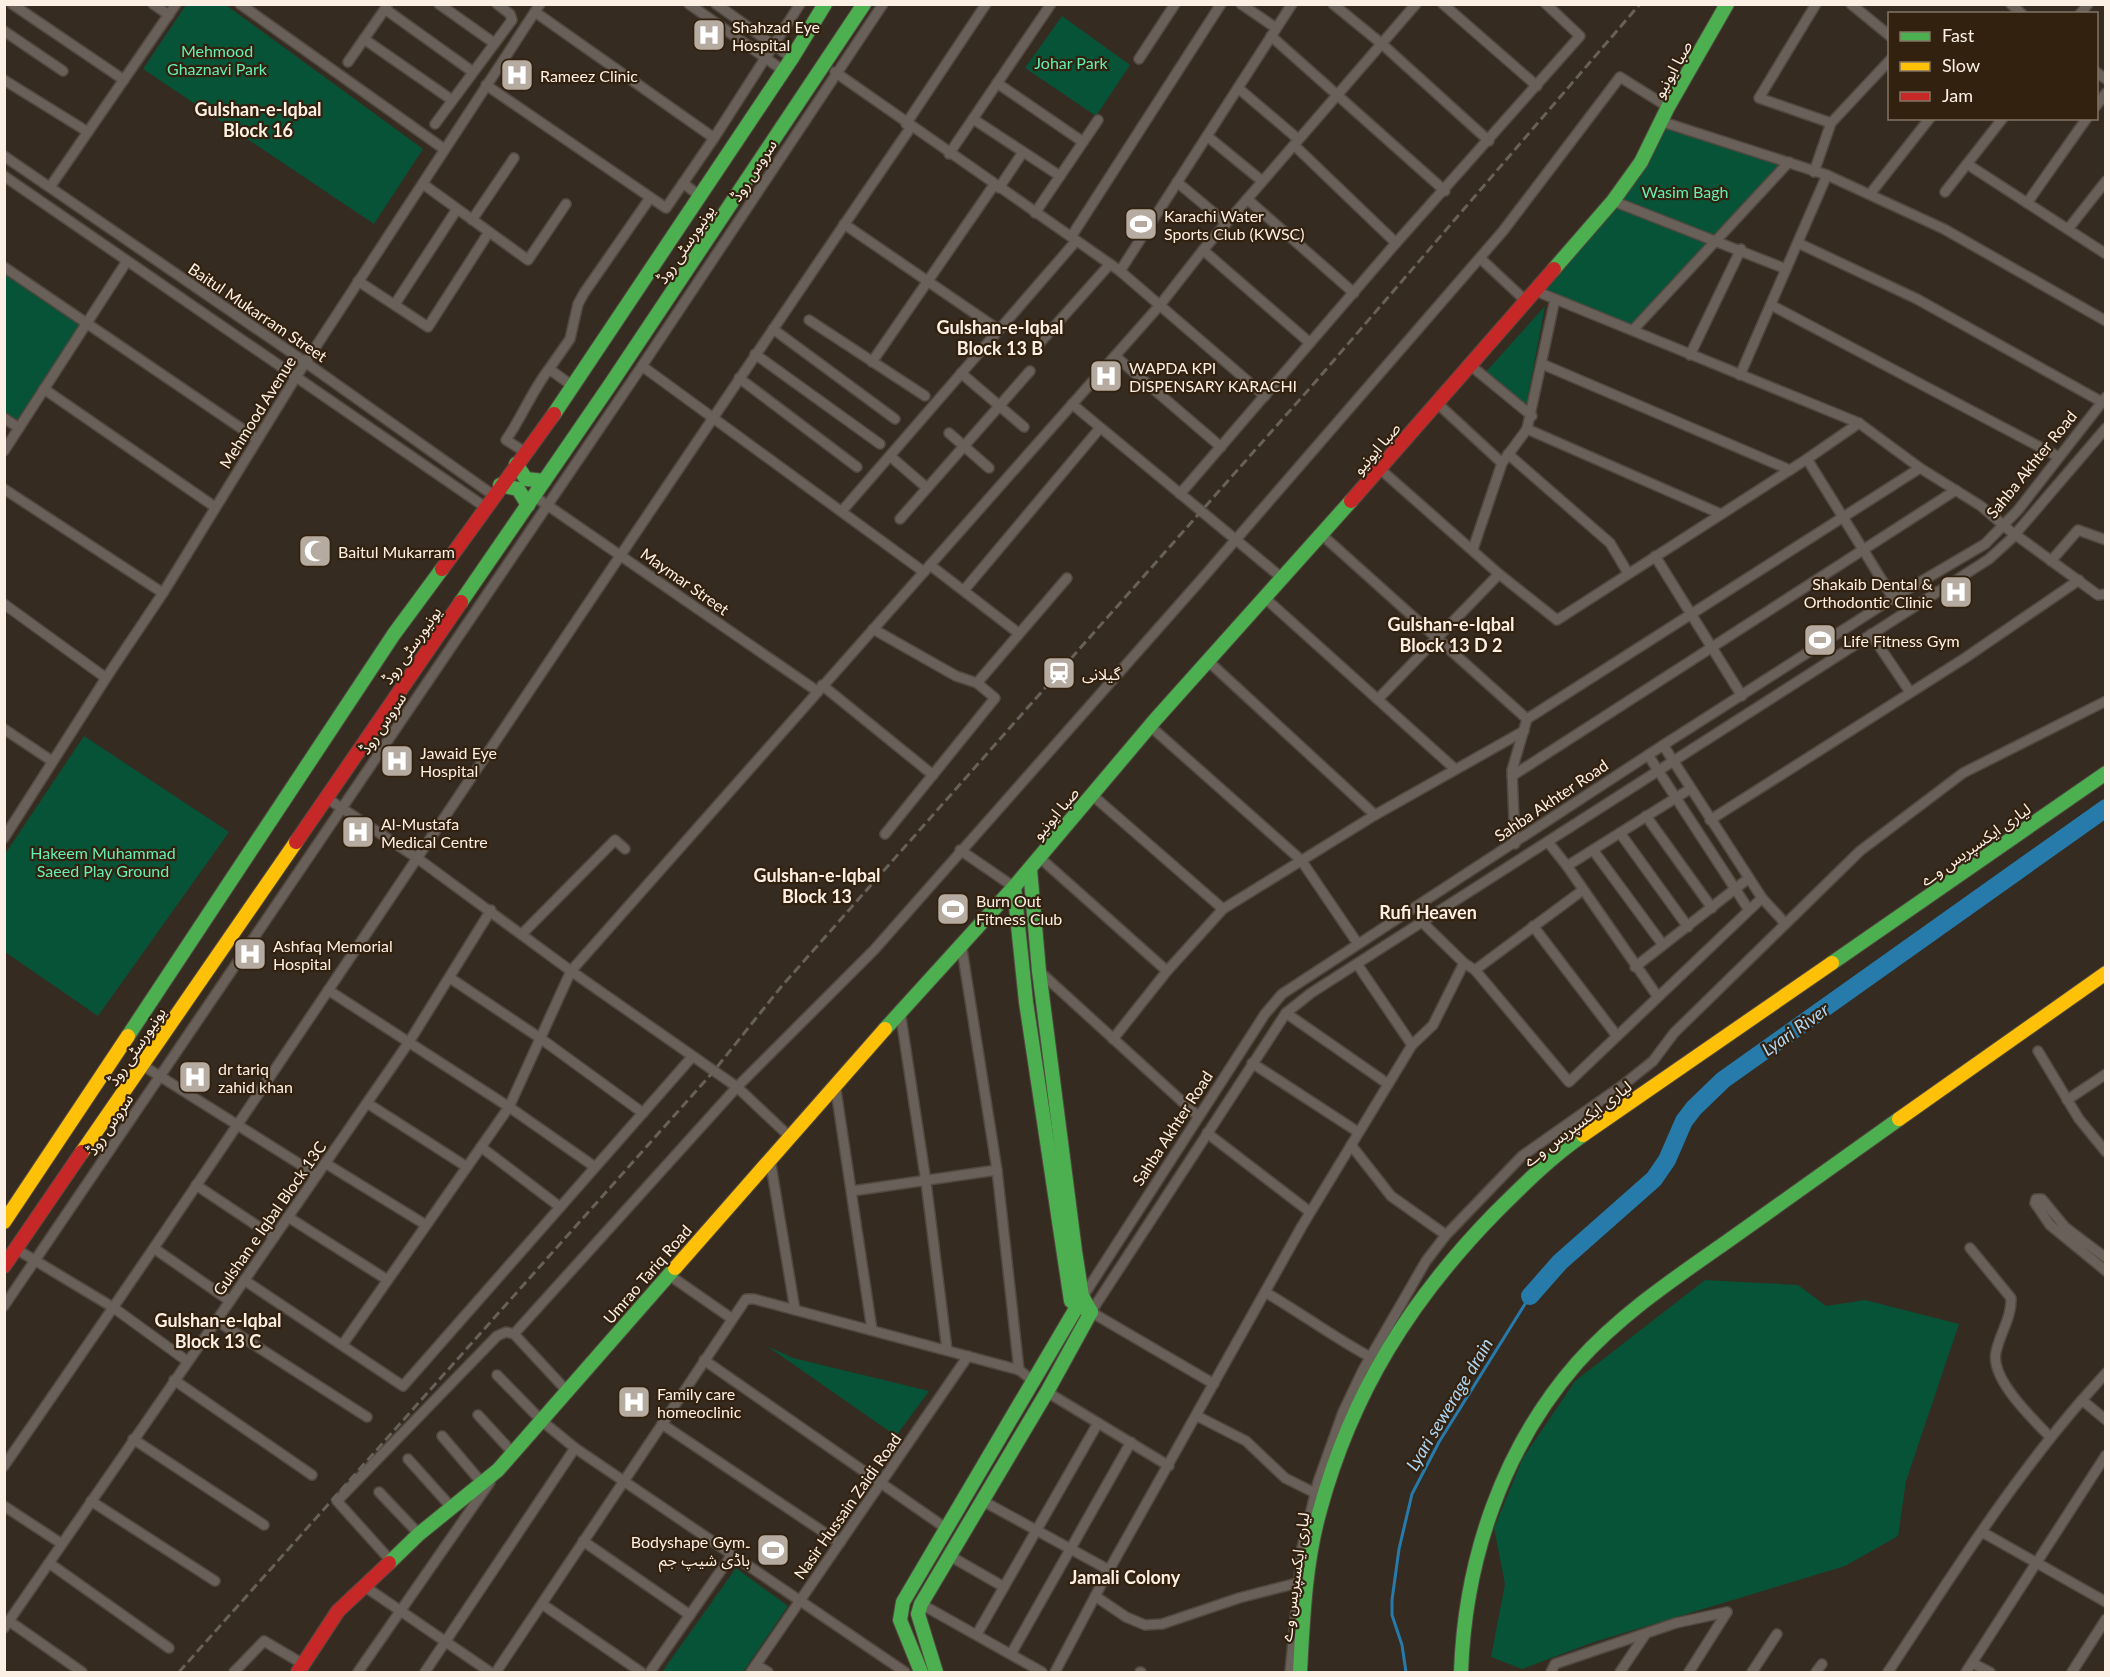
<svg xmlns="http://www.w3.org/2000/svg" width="2110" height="1677" font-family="Lato,'Noto Sans Arabic',sans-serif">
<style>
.green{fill:#075337}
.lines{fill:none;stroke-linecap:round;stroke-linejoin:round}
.stream{stroke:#267baa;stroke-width:3}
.river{stroke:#267baa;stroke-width:18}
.street-casing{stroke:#514840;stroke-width:12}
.fast-casing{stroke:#514840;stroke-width:16}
.slow-casing{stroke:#514840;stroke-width:16}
.jam-casing{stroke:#514840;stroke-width:16}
.street{stroke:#696159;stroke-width:9}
.fast{stroke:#4caf50;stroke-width:14}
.slow{stroke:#ffc107;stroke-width:14}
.jam{stroke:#c62828;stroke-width:14}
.rail{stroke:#686159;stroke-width:3;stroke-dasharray:9 4.5;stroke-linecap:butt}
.labels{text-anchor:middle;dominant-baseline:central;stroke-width:4.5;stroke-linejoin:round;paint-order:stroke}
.poi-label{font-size:16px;fill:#fcf0e5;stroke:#33210f;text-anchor:start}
.park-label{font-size:16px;fill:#64efb4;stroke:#33210f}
.street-label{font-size:16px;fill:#fcf0e5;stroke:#33210f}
.neighbourhood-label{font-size:18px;font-weight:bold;fill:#fcf0e5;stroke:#33210f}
.water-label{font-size:18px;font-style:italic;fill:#aed6f3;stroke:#33210f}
</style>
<rect width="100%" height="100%" fill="#352b21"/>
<g class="green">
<polygon points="186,5 226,5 423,149 374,224 143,69"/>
<polygon points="1062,16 1130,65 1096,116 1025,68"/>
<polygon points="1661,126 1789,162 1633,330 1537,289 1613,201"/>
<polygon points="4,274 79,325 17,420 5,412"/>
<polygon points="1545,306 1526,407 1484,374"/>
<polygon points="84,736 229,832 98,1016 5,952 5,854"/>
<polygon points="1705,1280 1798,1285 1826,1306 1865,1300 1959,1324 1906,1481 1898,1536 1845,1566 1594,1642 1522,1669 1491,1657 1505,1584 1494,1528 1523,1458 1575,1381"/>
<polygon points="767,1346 793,1358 929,1391 896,1436"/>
<polygon points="736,1568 788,1606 743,1672 662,1672"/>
</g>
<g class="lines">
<polyline class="stream" points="1406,1672 1402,1645 1392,1615 1392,1600 1399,1549 1412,1494 1439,1442 1530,1296"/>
<polyline class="river" points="1530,1296 1560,1262 1654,1179 1667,1160 1684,1121 1694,1108 1723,1080 2106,808"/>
<defs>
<g id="street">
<polyline points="12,4 124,80"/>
<polyline points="153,4 169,15"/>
<polyline points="240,4 444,149"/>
<polyline points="439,4 494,43"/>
<polyline points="689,4 784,71"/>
<polyline points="716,4 792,58"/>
<polyline points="1241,4 1276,28"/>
<polyline points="1333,4 1382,44 1489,141"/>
<polyline points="1443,4 1537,86"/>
<polyline points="1816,4 1759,98 1831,123"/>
<polyline points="1851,4 1890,36"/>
<polyline points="2011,4 2022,14"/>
<polyline points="385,9 473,72"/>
<polyline points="535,12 714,138 800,4"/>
<polyline points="2080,14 2088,4"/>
<polyline points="4,31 63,71"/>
<polyline points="1271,36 1445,191"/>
<polyline points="364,39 452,100"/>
<polyline points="1139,59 1175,4"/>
<polyline points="348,62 387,6"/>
<polyline points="835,72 1120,271 1265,396"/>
<polyline points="2096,72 2106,79"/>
<polyline points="4,80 88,132"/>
<polyline points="997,83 1083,142"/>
<polyline points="486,85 666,208 714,138"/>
<polyline points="1238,88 1298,139"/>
<polyline points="2096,106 2106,93"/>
<polyline points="973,119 1060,176"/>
<polyline points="1663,122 1827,175 1944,229 2106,321"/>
<polyline points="435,124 512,20 510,14 497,4"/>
<polyline points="906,124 986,4"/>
<polyline points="1207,136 1262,181"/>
<polyline points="1294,145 1396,243"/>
<polyline points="949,154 1051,4"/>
<polyline points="4,156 305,362 493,495"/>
<polyline points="1967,164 2106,254"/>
<polyline points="1814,172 1831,123 1890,60"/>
<polyline points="4,176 485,507"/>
<polyline points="1177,182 1226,223"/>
<polyline points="683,183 701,197"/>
<polyline points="423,184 528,260 566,204"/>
<polyline points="50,187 176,4"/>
<polyline points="999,188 1023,152"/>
<polyline points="1945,192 2003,118"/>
<polyline points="1870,194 1930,118"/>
<polyline points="1247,199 1354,293"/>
<polyline points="1613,201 1786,269"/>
<polyline points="2027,203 2087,118"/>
<polyline points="1035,213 1098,120"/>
<polyline points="472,220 514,158"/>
<polyline points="844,224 999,330"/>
<polyline points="2068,229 2106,181"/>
<polyline points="1071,237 1221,4"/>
<polyline points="1798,243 1917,299 2102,402"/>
<polyline points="1203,250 1310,343"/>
<polyline points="1480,258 1527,302"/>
<polyline points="4,267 257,439"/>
<polyline points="1120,271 1292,4"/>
<polyline points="358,281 428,327 489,232"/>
<polyline points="1537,289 1543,294 1859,423 1920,468 1981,506 2009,530 2098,595 2106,594"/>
<polyline points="395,304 457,209"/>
<polyline points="1771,305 2059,457"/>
<polyline points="809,320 925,396"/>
<polyline points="773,329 895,419"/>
<polyline points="1633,330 1789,162"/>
<polyline points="1037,346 1110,264"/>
<polyline points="755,354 880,444"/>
<polyline points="1690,355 1741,249"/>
<polyline points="1115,356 1221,447"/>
<polyline points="872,362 994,185"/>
<polyline points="1542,364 1790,470"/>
<polyline points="1470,365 1532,416"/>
<polyline points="642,366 924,572"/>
<polyline points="961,373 1024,427"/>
<polyline points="1740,375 1827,175"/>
<polyline points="739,378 857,467"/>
<polyline points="574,387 549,369 570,339 578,304 584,293 650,198"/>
<polyline points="44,389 215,507"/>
<polyline points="1437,403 1502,463"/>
<polyline points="1072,404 1282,578"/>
<polyline points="4,418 19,428"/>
<polyline points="1527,429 1721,514"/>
<polyline points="949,433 989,468"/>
<polyline points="4,451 127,261"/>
<path d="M 525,452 L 506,440 C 522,417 532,391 549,369"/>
<polyline points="1508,454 1610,543 1628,573"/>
<polyline points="890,456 927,488"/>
<polyline points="1807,459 1893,598"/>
<polyline points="1380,469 1499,574 1557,620 1807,459 1859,423"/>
<polyline points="4,489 163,593"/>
<polyline points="1180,494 1396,243 1580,36 1546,4"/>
<polyline points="534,496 817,691"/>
<polyline points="842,511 1076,241"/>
<polyline points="900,519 1030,371"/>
<polyline points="1321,534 1527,719 1512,770 1515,844"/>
<polyline points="1473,549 1502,463 1527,429 1555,299"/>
<polyline points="1655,556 1742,696"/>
<polyline points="2051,561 2078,530 2106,540"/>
<polyline points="930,565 1017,632"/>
<polyline points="965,589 1100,428"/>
<polyline points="1265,598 1455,769"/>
<polyline points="4,604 106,678"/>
<polyline points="873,629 956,676 977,683 995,698 885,834"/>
<polyline points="1871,634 1910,692"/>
<polyline points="1207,660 1375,815"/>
<polyline points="977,683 1067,578"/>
<polyline points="822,685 933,775"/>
<polyline points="1378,699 1499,574"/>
<polyline points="1527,719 1920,468"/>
<polyline points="1150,726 1301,860 1358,944"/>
<polyline points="4,729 52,761"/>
<polyline points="1663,745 1762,898 1784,922"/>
<polyline points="1648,755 1749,910"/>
<polyline points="1512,776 1956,490"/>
<polyline points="1091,794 1223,909"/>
<polyline points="325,797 417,858 571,971 737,1087 790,1137"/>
<polyline points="1646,816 1712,908"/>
<polyline points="1710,820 1965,658 2079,580"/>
<polyline points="1620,833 1688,927"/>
<polyline points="4,838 106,678 163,593 296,377 540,4"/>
<polyline points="1548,842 1567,866 1690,789"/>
<polyline points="960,850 1014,887"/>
<polyline points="1593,850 1663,945"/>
<polyline points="1039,857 1167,971"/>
<polyline points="1567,866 1658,997"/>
<polyline points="1422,922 1464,963 1475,970 1569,1082 1762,898"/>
<polyline points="1533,926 1617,1036"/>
<polyline points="522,934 615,840 625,849"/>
<polyline points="961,943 997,1170 1019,1370"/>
<polyline points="1357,964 1412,1045"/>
<polyline points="1635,967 1749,878"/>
<polyline points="1475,970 1583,890"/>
<polyline points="1039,971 1198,1116"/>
<polyline points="450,978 540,1038 643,1113"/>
<polyline points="328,990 509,1107 595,1167"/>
<polyline points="900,1011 926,1182 947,1350"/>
<polyline points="1286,1013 1388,1084"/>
<polyline points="1113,1039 1167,971 1223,909 1375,815 1524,731"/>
<polyline points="2038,1051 2079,1119 2106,1152"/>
<polyline points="1252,1063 1358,1132"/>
<polyline points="142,1065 317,1175"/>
<polyline points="835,1084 872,1330"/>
<polyline points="2067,1100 2106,1074"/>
<polyline points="367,1103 467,1167"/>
<polyline points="1207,1133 1310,1212"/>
<polyline points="1351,1145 1391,1196 1446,1235"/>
<polyline points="481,1147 560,1207"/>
<polyline points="770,1159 795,1310"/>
<polyline points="325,1163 426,1225"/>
<polyline points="196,1185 274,1237"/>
<polyline points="852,1191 997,1170"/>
<polyline points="288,1217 386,1279"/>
<path d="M 1970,1248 L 2011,1298 C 2012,1317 2000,1333 1996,1352 C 1990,1379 2033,1419 2050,1437"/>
<polyline points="16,1249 114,1308 187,1361"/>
<polyline points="155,1249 230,1301"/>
<polyline points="2106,1258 2065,1227 2042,1199 2036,1199 2035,1203 2050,1225 2106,1271"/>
<polyline points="669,1275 731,1318"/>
<polyline points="244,1280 403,1386 692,1057"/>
<path d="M 1265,1292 C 1301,1313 1333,1337 1370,1357"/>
<polyline points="1082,1298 1265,1014 1282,994 1668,742 1893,598 1985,544 2018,510 2106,397"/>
<polyline points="4,1306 642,366 883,4"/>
<polyline points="217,1321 367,1417"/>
<polyline points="514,1334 737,1087 874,950 1200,581 1503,231 1620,77 1668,107"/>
<polyline points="343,1344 509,1107 571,971 1160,305 1203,250 1416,4"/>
<polyline points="704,1360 947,1529"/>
<polyline points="497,1375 542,1421 575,1448 905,1672"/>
<polyline points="174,1380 312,1475"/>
<polyline points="1214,1384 1091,1312 1286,1013 1311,993 1989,559 2011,539 2106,428"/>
<polyline points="1047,1392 1169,1466"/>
<polyline points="2082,1400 2106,1373"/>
<polyline points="478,1415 513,1453"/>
<polyline points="1197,1416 1246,1441 1285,1478 1315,1493"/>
<polyline points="662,1424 840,1543"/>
<polyline points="442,1436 482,1483"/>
<polyline points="133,1439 264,1525"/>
<polyline points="408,1459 452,1508"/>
<path d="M 4,1466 C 311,1023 606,571 911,127"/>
<polyline points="379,1492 419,1534"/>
<polyline points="981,1500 1109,1570"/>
<polyline points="91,1501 215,1581"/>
<polyline points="4,1506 62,1544"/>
<polyline points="1982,1532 2106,1602"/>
<polyline points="583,1541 690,1615"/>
<polyline points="950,1556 1004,1587"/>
<polyline points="391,1561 337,1501 497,1336 506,1332 514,1334 567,1391"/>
<polyline points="49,1563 169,1648"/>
<polyline points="364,1586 490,1672"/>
<polyline points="1095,1596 1126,1617 1145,1625 1162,1624 1239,1598 1297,1583"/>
<polyline points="542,1604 641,1672"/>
<polyline points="921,1604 1042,1672"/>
<polyline points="9,1621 82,1672"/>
<polyline points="4,1628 409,1042 491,910"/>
<polyline points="977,1634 1098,1423"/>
<polyline points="1011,1654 1131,1442"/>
<polyline points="1972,1663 1990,1672"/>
<polyline points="756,1665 768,1672"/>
<polyline points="234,1672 264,1641 303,1664"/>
<polyline points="358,1672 490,1482"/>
<polyline points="425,1672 575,1448"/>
<polyline points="496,1672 746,1299 754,1299 1019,1370 1035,1382"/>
<polyline points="650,1672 731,1556"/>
<polyline points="751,1672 968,1356"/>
<polyline points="1055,1672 1109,1570 1302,1226 1412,1045 1433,1025 1464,963"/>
<polyline points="1140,1672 1141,1672"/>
<polyline points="1290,1672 1302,1548 1318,1482 1343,1412 1363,1370 1426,1261 1446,1235 1522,1156 1623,1085 1653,1061 1674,1033 1860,851 1963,773 2106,701"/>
<polyline points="1551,1672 1555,1664 1676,1623 1727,1612"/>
<polyline points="1620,1672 1645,1635"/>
<polyline points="1689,1672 1727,1612"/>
<polyline points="1752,1672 1777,1634"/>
<polyline points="1816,1672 1822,1664"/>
<path d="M 1888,1672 C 1949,1580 2009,1484 2082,1400 L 2106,1420"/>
<polyline points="1966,1672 2106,1455"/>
<polyline points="2072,1672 2106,1619"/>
</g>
<g id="fast">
<polyline points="1554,269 1613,201 1641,162 1668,107 1727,4"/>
<polyline points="554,414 792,58 825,4"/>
<polyline points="516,464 526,479 544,481"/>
<polyline points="500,485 518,489 528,505"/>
<polyline points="461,602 610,385 864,4"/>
<polyline points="1030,869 1039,971 1075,1251 1082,1296 1091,1312"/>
<polyline points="1014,887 1026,1002 1071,1301 1091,1312"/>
<polyline points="1832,963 2106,773"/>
<polyline points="885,1029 1014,887 1155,720 1351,501"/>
<polyline points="128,1036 394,634 442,569"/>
<polyline points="389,1563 419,1534 498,1470 675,1268"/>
<polyline points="921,1672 900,1620 903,1602 1078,1305"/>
<polyline points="936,1672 918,1614 921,1604 1047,1392 1091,1312"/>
<path d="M 1300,1672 C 1303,1618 1305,1563 1320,1510 C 1352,1393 1410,1300 1495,1213 C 1522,1186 1551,1157 1583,1135"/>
<path d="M 1461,1672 C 1465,1560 1502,1449 1577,1363 C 1620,1315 1672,1280 1725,1243 C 1783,1202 1841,1161 1899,1119"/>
</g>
<g id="slow">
<polyline points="1899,1119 2106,973"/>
<polyline points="1583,1135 1832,963"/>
<polyline points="82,1152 296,842"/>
<polyline points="4,1222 128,1036"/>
<polyline points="675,1268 885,1029"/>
</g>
<g id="jam">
<polyline points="1351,501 1554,269"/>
<polyline points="442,569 554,414"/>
<polyline points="296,842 461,602"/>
<polyline points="4,1266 82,1152"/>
<polyline points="298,1672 338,1611 389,1563"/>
</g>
</defs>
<use href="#street" class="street-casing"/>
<use href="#fast" class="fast-casing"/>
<use href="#slow" class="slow-casing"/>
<use href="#jam" class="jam-casing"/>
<use href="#street" class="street"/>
<use href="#fast" class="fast"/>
<use href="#slow" class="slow"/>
<use href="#jam" class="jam"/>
<polyline class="rail" points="179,1672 713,1072 781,987 1317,380 1640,4"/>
</g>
<defs>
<symbol id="hospital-square" viewBox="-11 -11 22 22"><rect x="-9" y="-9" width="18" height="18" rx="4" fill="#b6aba0" stroke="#33210f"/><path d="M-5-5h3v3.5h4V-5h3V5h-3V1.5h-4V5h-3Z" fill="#fff"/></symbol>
<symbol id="stadium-square" viewBox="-11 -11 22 22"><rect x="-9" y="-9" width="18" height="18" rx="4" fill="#b6aba0" stroke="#33210f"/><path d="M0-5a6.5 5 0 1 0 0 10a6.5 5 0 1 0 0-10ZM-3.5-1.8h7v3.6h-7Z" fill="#fff"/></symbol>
<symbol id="mosque-square" viewBox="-11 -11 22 22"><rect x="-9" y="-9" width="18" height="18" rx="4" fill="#b6aba0" stroke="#33210f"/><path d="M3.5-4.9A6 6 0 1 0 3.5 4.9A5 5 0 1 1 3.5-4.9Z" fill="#fff"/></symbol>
<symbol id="station-square" viewBox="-11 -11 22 22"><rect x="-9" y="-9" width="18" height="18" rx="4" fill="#b6aba0" stroke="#33210f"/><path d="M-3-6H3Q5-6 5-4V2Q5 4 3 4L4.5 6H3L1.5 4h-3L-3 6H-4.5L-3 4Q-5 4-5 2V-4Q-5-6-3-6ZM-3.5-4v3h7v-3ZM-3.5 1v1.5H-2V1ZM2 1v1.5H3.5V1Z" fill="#fff"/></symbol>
</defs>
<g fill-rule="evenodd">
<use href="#hospital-square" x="690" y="16" width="38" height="38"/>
<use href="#hospital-square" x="498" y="56" width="38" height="38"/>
<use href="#stadium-square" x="1122" y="205" width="38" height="38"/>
<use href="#hospital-square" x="1087" y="357" width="38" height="38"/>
<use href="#mosque-square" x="296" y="532" width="38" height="38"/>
<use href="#hospital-square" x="1937" y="573" width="38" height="38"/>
<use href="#stadium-square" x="1801" y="621" width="38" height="38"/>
<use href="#station-square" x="1040" y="654" width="38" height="38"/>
<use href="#hospital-square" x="378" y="742" width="38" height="38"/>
<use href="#hospital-square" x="339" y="813" width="38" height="38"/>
<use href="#stadium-square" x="934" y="890" width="38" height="38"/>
<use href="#hospital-square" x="231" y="935" width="38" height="38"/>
<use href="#hospital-square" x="176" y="1058" width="38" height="38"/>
<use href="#hospital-square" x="615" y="1383" width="38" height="38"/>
<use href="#stadium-square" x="754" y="1531" width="38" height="38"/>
</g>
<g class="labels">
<g class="poi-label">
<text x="732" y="26">Shahzad Eye<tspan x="732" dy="18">Hospital</tspan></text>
<text x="540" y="75">Rameez Clinic</text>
<text x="1164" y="215">Karachi Water<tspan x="1164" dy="18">Sports Club (KWSC)</tspan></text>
<text x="1129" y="367">WAPDA KPI<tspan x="1129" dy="18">DISPENSARY KARACHI</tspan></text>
<text x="338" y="551">Baitul Mukarram</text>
<text x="1933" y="583" text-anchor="end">Shakaib Dental &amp;<tspan x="1933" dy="18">Orthodontic Clinic</tspan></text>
<text x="1843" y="640">Life Fitness Gym</text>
<text x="1082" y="673">گیلانی</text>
<text x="420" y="752">Jawaid Eye<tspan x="420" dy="18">Hospital</tspan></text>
<text x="381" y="823">Al-Mustafa<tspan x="381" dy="18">Medical Centre</tspan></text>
<text x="976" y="900">Burn Out<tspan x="976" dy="18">Fitness Club</tspan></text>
<text x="273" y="945">Ashfaq Memorial<tspan x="273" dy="18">Hospital</tspan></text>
<text x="218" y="1068">dr tariq<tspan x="218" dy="18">zahid khan</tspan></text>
<text x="657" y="1393">Family care<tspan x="657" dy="18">homeoclinic</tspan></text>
<text x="750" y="1541" text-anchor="end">Bodyshape Gym۔<tspan x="750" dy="18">باڈی شیپ جم</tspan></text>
</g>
<g class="park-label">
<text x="217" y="50">Mehmood<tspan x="217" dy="18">Ghaznavi Park</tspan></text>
<text x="1071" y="62">Johar Park</text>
<text x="1685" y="191">Wasim Bagh</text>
<text x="103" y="852">Hakeem Muhammad<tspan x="103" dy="18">Saeed Play Ground</tspan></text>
</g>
<g class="street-label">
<text transform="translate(1672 69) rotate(-61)">صبا ایونیو</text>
<text transform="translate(753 170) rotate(-57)">سروس روڈ</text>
<text transform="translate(685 244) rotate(-56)">یونیورسٹی روڈ</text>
<text transform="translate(258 312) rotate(34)">Baitul Mukarram Street</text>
<text transform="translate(257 412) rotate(-58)">Mehmood Avenue</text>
<text transform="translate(1376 448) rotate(-49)">صبا ایونیو</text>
<text transform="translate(2031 464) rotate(-51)">Sahba Akhter Road</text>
<text transform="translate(685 581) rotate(35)">Maymar Street</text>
<text transform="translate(411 645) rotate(-55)">یونیورسٹی روڈ</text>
<text transform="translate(382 723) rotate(-56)">سروس روڈ</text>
<text transform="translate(1551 800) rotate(-34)">Sahba Akhter Road</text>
<text transform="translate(1055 813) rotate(-50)">صبا ایونیو</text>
<text transform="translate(1975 844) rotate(-35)">لیاری ایکسپریس وے</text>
<text transform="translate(136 1046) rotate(-56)">یونیورسٹی روڈ</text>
<text transform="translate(1577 1123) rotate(-37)">لیاری ایکسپریس وے</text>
<text transform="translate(109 1124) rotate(-56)">سروس روڈ</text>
<text transform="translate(1172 1128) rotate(-57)">Sahba Akhter Road</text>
<text transform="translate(269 1218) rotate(-55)">Gulshan e Iqbal Block 13C</text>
<text transform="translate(647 1274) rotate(-49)">Umrao Tariq Road</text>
<text transform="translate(847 1506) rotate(-55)">Nasir Hussain Zaidi Road</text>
<text transform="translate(1294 1577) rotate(-82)">لیاری ایکسپریس وے</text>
</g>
<g class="neighbourhood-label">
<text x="258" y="109">Gulshan-e-Iqbal<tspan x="258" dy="21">Block 16</tspan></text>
<text x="1000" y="327">Gulshan-e-Iqbal<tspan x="1000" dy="21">Block 13 B</tspan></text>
<text x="1451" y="624">Gulshan-e-Iqbal<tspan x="1451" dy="21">Block 13 D 2</tspan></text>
<text x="817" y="875">Gulshan-e-Iqbal<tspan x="817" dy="21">Block 13</tspan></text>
<text x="1428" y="912">Rufi Heaven</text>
<text x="218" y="1320">Gulshan-e-Iqbal<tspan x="218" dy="21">Block 13 C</tspan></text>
<text x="1125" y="1577">Jamali Colony</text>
</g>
<g class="water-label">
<text transform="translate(1795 1029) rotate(-35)">Lyari River</text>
<text transform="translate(1449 1404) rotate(-59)">Lyari sewerage drain</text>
</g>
</g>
<rect width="2110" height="1677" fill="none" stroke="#fcf0e5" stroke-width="12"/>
<rect x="1888" y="12" width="210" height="108" fill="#33210f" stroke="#837465" stroke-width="1.5"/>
<rect x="1900" y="32" width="30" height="9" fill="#4caf50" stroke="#837465" stroke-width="1.5"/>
<text x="1942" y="42" font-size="18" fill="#fcf0e5">Fast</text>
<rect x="1900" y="62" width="30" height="9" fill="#ffc107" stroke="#837465" stroke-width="1.5"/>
<text x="1942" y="72" font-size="18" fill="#fcf0e5">Slow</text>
<rect x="1900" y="92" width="30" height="9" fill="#c62828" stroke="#837465" stroke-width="1.5"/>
<text x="1942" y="102" font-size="18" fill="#fcf0e5">Jam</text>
</svg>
